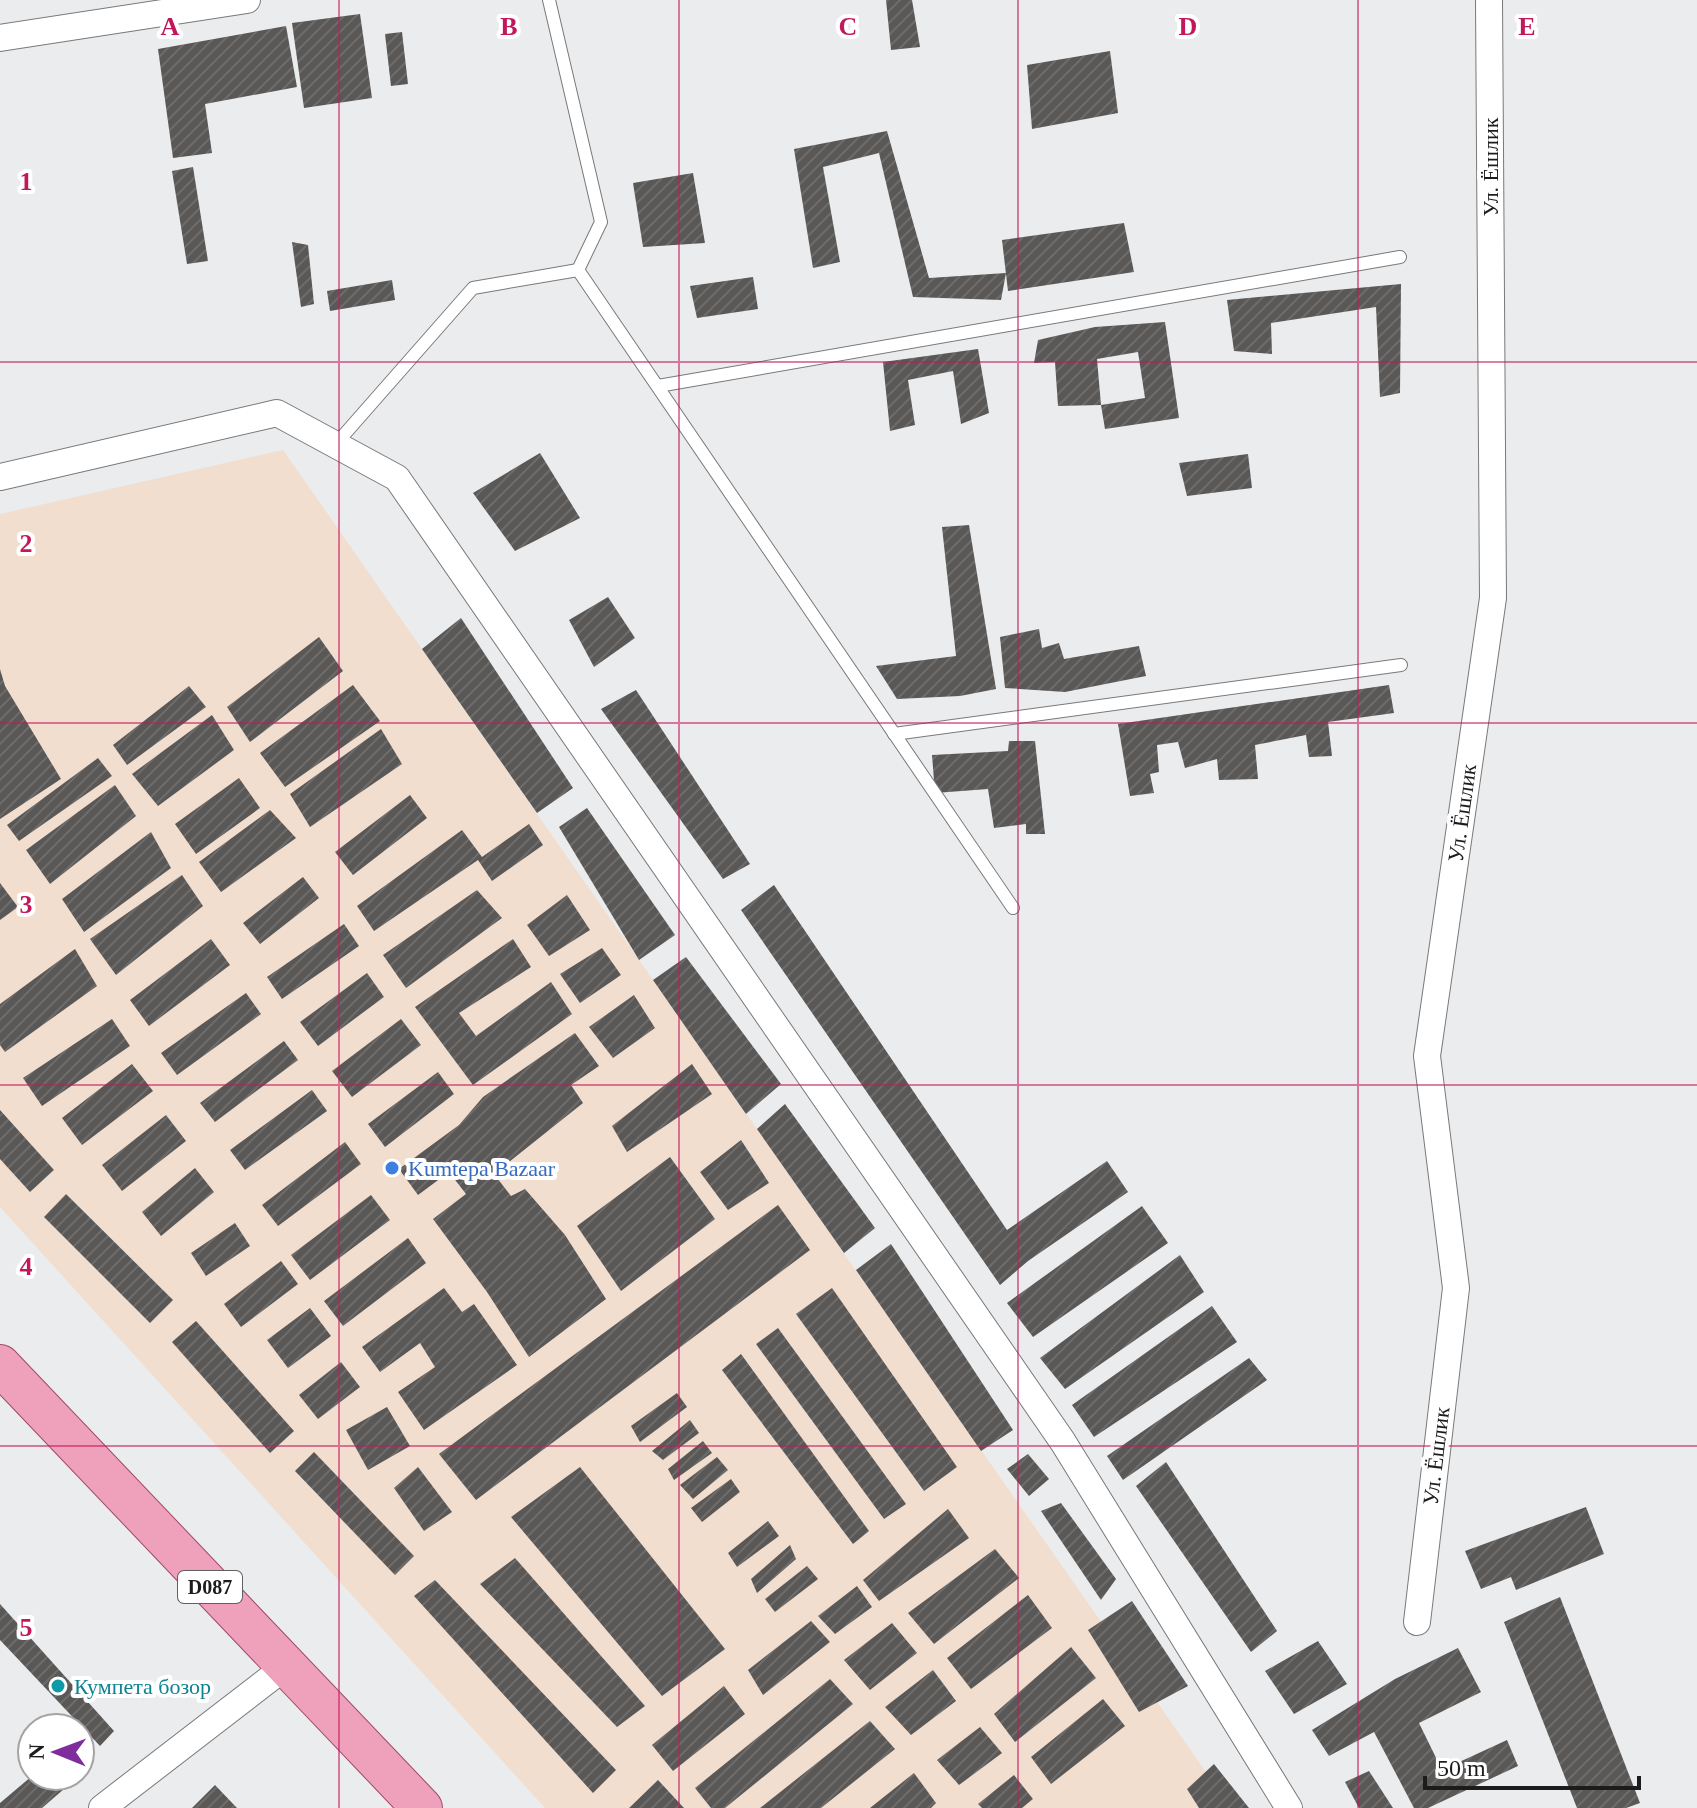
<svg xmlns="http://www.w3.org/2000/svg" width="1697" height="1808" font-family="Georgia,serif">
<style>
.commercial{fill:#f2dece}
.building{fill:url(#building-hatch)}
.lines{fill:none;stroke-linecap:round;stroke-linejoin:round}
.lane-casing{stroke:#79797b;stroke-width:14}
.street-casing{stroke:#79797b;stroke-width:28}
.primary-casing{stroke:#9f4a66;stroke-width:42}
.lane{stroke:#fff;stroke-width:12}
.street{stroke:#fff;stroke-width:26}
.primary{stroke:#efa1bb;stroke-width:40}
.grid{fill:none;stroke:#c2185b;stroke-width:2;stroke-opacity:0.55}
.shop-dot{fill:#3f7fe0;stroke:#fff;stroke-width:3}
.culture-dot{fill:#0f9aa8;stroke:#fff;stroke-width:3}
.labels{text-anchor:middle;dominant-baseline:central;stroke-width:8;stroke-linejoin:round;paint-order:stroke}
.shield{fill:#fff;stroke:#606061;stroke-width:2}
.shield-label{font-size:20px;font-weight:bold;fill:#1c1c1d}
.street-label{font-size:22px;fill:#1c1c1d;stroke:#fff}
.shop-label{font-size:22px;fill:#366cbe;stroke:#fff;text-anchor:start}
.culture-label{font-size:22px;fill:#0d838f;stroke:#fff;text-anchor:start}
.grid-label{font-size:26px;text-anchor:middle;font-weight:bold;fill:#c2185b;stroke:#fff;stroke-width:8;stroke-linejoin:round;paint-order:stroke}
</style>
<defs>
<pattern id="building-hatch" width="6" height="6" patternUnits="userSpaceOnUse" patternTransform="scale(2)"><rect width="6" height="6" fill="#595857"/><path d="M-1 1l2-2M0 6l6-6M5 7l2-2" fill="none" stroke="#6d6c6b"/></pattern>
</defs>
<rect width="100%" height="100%" fill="#ebeced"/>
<polygon class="commercial" points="283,450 1231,1808 545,1808 0,1207 0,514"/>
<g class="building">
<polygon points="886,0 912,0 920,47 891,50"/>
<polygon points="360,14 372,98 304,108 292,23"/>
<polygon points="286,26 297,87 205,104 212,153 173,158 158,49"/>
<polygon points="402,32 408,84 391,86 385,34"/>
<polygon points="1110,51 1118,113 1032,129 1027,65"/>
<polygon points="887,131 929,278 1006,273 1001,300 913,297 879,153 823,167 840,262 813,268 794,149"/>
<polygon points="193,167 208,261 187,264 172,171"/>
<polygon points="693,173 705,243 643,247 633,183"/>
<polygon points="1124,223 1134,272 1008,291 1002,240"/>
<polygon points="292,242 308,245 314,304 301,307"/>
<polygon points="753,277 758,309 697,318 690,286"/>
<polygon points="392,280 395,300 330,311 327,291"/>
<polygon points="1401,284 1400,393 1380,397 1376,307 1271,323 1272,354 1234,351 1227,300"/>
<polygon points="1165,322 1179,418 1105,429 1101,405 1145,398 1138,352 1097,359 1101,405 1058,406 1055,362 1034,363 1038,340 1095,327"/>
<polygon points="978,349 989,413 961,424 953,371 908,380 915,425 890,431 883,362"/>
<polygon points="540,453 580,518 515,551 473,493"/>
<polygon points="1248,454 1252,488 1187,496 1179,463"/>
<polygon points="969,525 996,689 960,696 897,699 876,666 956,656 942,527"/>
<polygon points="608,597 635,638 594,667 569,620"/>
<polygon points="461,618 573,788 537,813 422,649"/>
<polygon points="1039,629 1042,648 1059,643 1064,659 1139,646 1146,676 1065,692 1005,688 1000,637"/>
<polygon points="319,637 343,671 250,742 227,707"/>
<polygon points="0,669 5,686 61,779 0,819"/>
<polygon points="353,685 380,721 285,787 260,753"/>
<polygon points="1389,685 1394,713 1328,722 1332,756 1309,757 1306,735 1255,745 1258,779 1219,780 1217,759 1185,768 1178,742 1157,745 1159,772 1150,774 1154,793 1130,796 1118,724"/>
<polygon points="189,686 206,707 127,765 113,745"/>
<polygon points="636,690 750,864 723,879 601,709"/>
<polygon points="212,715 234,750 158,806 132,774"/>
<polygon points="381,729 402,764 310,827 290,794"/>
<polygon points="1009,741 1035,741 1045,834 1026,834 1026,824 994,828 988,789 935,793 932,755 1008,751"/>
<polygon points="98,758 112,776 19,841 7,825"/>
<polygon points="239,778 260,808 196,854 175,824"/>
<polygon points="115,785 136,816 50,884 26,850"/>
<polygon points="410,795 427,818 353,875 335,852"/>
<polygon points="587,808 675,935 639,960 559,827"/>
<polygon points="270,810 296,838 221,892 199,862"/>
<polygon points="529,824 543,845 492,881 478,860 374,931 357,906 462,830 482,857"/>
<polygon points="151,832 171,868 84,932 62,899"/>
<polygon points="182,875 203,906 116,975 90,939"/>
<polygon points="303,877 319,898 260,944 243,923"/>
<polygon points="0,883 18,907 0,920"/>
<polygon points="774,885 1007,1230 1107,1161 1128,1192 1028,1261 1000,1285 741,910"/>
<polygon points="477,890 502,918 406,988 383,955"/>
<polygon points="567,895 590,930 549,956 527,925"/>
<polygon points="344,924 359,946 282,999 267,977"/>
<polygon points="211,939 230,965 149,1026 130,1000"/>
<polygon points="513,939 531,967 459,1013 476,1036 551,982 572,1014 473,1085 415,1007"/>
<polygon points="602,948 621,975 580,1003 560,974"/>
<polygon points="75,949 97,986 5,1052 0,1045 0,1004"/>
<polygon points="686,957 781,1084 746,1114 653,980"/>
<polygon points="367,973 384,997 318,1046 300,1022"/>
<polygon points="246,993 261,1014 177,1075 161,1053"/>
<polygon points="634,995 655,1028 613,1058 589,1027"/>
<polygon points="112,1019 130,1046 42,1106 23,1078"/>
<polygon points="401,1019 421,1045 352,1097 332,1071"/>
<polygon points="575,1033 599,1066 571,1085 583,1103 494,1174 511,1196 525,1189 565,1235 606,1299 529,1357 487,1292 433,1219 466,1194 449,1172 418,1195 399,1169 459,1125 483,1097"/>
<polygon points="284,1041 298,1060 215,1122 200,1103"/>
<polygon points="132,1064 153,1091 82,1145 62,1118"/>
<polygon points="692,1064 712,1094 627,1152 612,1126"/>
<polygon points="438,1072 454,1094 385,1147 368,1124"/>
<polygon points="312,1090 327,1111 245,1170 230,1150"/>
<polygon points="785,1104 875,1228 844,1253 757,1129"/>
<polygon points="0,1110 54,1170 30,1192 0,1159"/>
<polygon points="166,1115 186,1141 122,1191 102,1165"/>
<polygon points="741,1140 769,1183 728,1210 700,1172"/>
<polygon points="345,1142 361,1164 278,1226 262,1205"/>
<polygon points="670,1157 715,1219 621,1291 577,1226"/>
<polygon points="195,1168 214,1192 161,1236 142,1212"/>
<polygon points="66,1194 173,1300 150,1323 44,1217"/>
<polygon points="371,1195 390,1220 310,1280 291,1255"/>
<polygon points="778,1205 810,1250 476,1500 439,1454"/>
<polygon points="1142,1206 1168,1243 1033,1337 1007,1303"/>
<polygon points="235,1223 250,1246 206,1276 191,1253"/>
<polygon points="408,1238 426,1263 343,1326 324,1301"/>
<polygon points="891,1244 1013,1430 981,1451 856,1270"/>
<polygon points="1180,1255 1204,1292 1065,1389 1040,1358"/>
<polygon points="281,1261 298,1284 241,1327 224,1304"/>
<polygon points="444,1288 462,1312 474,1304 517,1365 424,1430 398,1392 435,1367 420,1343 380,1372 362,1347"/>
<polygon points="832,1288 957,1467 924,1491 796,1314"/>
<polygon points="1212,1306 1237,1342 1094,1437 1072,1405"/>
<polygon points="310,1308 331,1336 288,1368 267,1340"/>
<polygon points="196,1321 294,1431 270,1453 172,1342"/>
<polygon points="778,1328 906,1504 884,1519 756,1344"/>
<polygon points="741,1354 869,1531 853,1544 722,1370"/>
<polygon points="1249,1358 1267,1380 1123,1480 1107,1456"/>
<polygon points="341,1362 360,1387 318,1419 299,1395"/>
<polygon points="677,1393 687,1407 640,1442 631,1426"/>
<polygon points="387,1407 410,1446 368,1470 346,1430"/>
<polygon points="690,1420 699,1433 663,1460 652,1451"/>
<polygon points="703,1441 712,1453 674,1480 668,1469"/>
<polygon points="314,1452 414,1556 395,1575 295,1471"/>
<polygon points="1028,1454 1049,1479 1029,1496 1007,1469"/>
<polygon points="717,1457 728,1470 693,1499 680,1485"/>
<polygon points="1166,1462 1277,1631 1251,1652 1136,1486"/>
<polygon points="418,1467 452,1512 424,1531 394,1488"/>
<polygon points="580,1467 725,1649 662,1696 511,1517"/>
<polygon points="731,1479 740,1492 702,1522 691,1508"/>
<polygon points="1061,1503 1116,1579 1101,1600 1041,1511"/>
<polygon points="1586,1507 1604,1554 1516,1590 1511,1577 1481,1589 1465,1551"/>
<polygon points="948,1509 969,1538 879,1601 863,1580"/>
<polygon points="768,1521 779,1536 737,1567 728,1553"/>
<polygon points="790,1545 796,1559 757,1593 751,1579"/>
<polygon points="995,1549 1019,1578 934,1644 908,1613"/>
<polygon points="515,1558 645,1706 617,1727 480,1584"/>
<polygon points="807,1566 818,1579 775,1612 765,1599"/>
<polygon points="435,1580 616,1770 593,1793 414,1596"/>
<polygon points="857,1586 872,1607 835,1634 818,1616"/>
<polygon points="1028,1595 1052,1628 971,1689 947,1658"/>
<polygon points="1560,1597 1640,1803 1626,1808 1577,1808 1504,1622"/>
<polygon points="1132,1601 1188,1686 1139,1712 1088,1630"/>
<polygon points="0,1604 114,1731 100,1746 0,1640"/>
<polygon points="811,1621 830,1642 763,1695 748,1670"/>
<polygon points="892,1623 917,1653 870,1690 844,1660"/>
<polygon points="1318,1641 1347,1684 1294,1714 1265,1671"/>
<polygon points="1071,1647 1096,1678 1015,1742 994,1714"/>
<polygon points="1458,1648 1481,1692 1419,1723 1442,1770 1507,1740 1518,1766 1428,1808 1414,1808 1374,1732 1329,1756 1312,1730 1395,1679"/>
<polygon points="933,1670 956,1701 911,1735 885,1707"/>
<polygon points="830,1679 853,1704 725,1808 711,1808 695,1788"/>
<polygon points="724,1686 745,1714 673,1771 652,1745"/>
<polygon points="1103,1699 1125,1726 1051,1784 1031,1757"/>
<polygon points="870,1721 895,1749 821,1808 760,1808"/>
<polygon points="980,1727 1002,1753 959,1785 937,1760"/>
<polygon points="1214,1764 1249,1808 1199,1808 1187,1789"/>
<polygon points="1369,1771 1393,1808 1359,1808 1345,1782"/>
<polygon points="914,1773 936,1803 931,1808 870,1808"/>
<polygon points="1014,1775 1033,1799 1022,1808 982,1808 978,1804"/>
<polygon points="32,1776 53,1776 64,1789 42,1808 0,1808 0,1803"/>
<polygon points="658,1780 684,1808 629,1808"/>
<polygon points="215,1785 237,1808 192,1808"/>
</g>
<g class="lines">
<defs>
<g id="lane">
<polyline points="549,0 601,222 578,270"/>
<polyline points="658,386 1400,257"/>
<polyline points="335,445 473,288 578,270 1013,908"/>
<polyline points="894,734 1401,665"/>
</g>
<g id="street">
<polyline points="0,38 247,0"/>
<polyline points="0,477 277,413 397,478 1063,1442 1289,1808"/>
<polyline points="1417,1622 1456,1288 1427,1056 1493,598 1489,0"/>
<polyline points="102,1808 285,1667"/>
</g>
<polyline id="primary" points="0,1365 422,1808"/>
</defs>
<use href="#lane" class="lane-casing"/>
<use href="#street" class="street-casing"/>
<use href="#primary" class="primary-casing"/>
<use href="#lane" class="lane"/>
<use href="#street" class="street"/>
<use href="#primary" class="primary"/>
</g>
<path class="grid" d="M 339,0 L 339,1808M 679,0 L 679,1808M 1018,0 L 1018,1808M 1358,0 L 1358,1808M 0,362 L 1697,362M 0,723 L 1697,723M 0,1085 L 1697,1085M 0,1446 L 1697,1446"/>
<circle class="shop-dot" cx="392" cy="1168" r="8"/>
<circle class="culture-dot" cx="58" cy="1686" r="8"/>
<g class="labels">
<rect class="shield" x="178" y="1571" width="64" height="32" rx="6"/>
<g class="shield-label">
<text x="210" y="1587">D087</text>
</g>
<g class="street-label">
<text transform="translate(1490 167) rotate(-90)">Ул. Ёшлик</text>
<text transform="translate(1462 813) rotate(-82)">Ул. Ёшлик</text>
<text transform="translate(1436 1456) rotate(-83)">Ул. Ёшлик</text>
</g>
<g class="shop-label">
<text x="408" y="1168">Kumtepa Bazaar</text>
</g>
<g class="culture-label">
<text x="74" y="1686">Кумпета бозор</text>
</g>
</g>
<g class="grid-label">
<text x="170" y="35">A</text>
<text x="509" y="35">B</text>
<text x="848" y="35">C</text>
<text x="1188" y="35">D</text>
<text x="1527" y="35">E</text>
<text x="26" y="190">1</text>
<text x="26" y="552">2</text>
<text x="26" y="913">3</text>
<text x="26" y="1275">4</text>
<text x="26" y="1636">5</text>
</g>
<g transform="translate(56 1752) rotate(271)"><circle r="38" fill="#ffffff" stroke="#a4a4a5" stroke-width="2"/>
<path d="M0-6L14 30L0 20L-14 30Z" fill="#7f2d9d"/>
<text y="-12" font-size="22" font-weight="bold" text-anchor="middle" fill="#1c1c1d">N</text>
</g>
<path d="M1425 1776v12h214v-12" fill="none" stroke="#1c1c1d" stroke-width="4"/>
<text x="1437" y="1776" font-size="24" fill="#1c1c1d" stroke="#ffffff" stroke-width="6" paint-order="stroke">50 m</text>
</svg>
